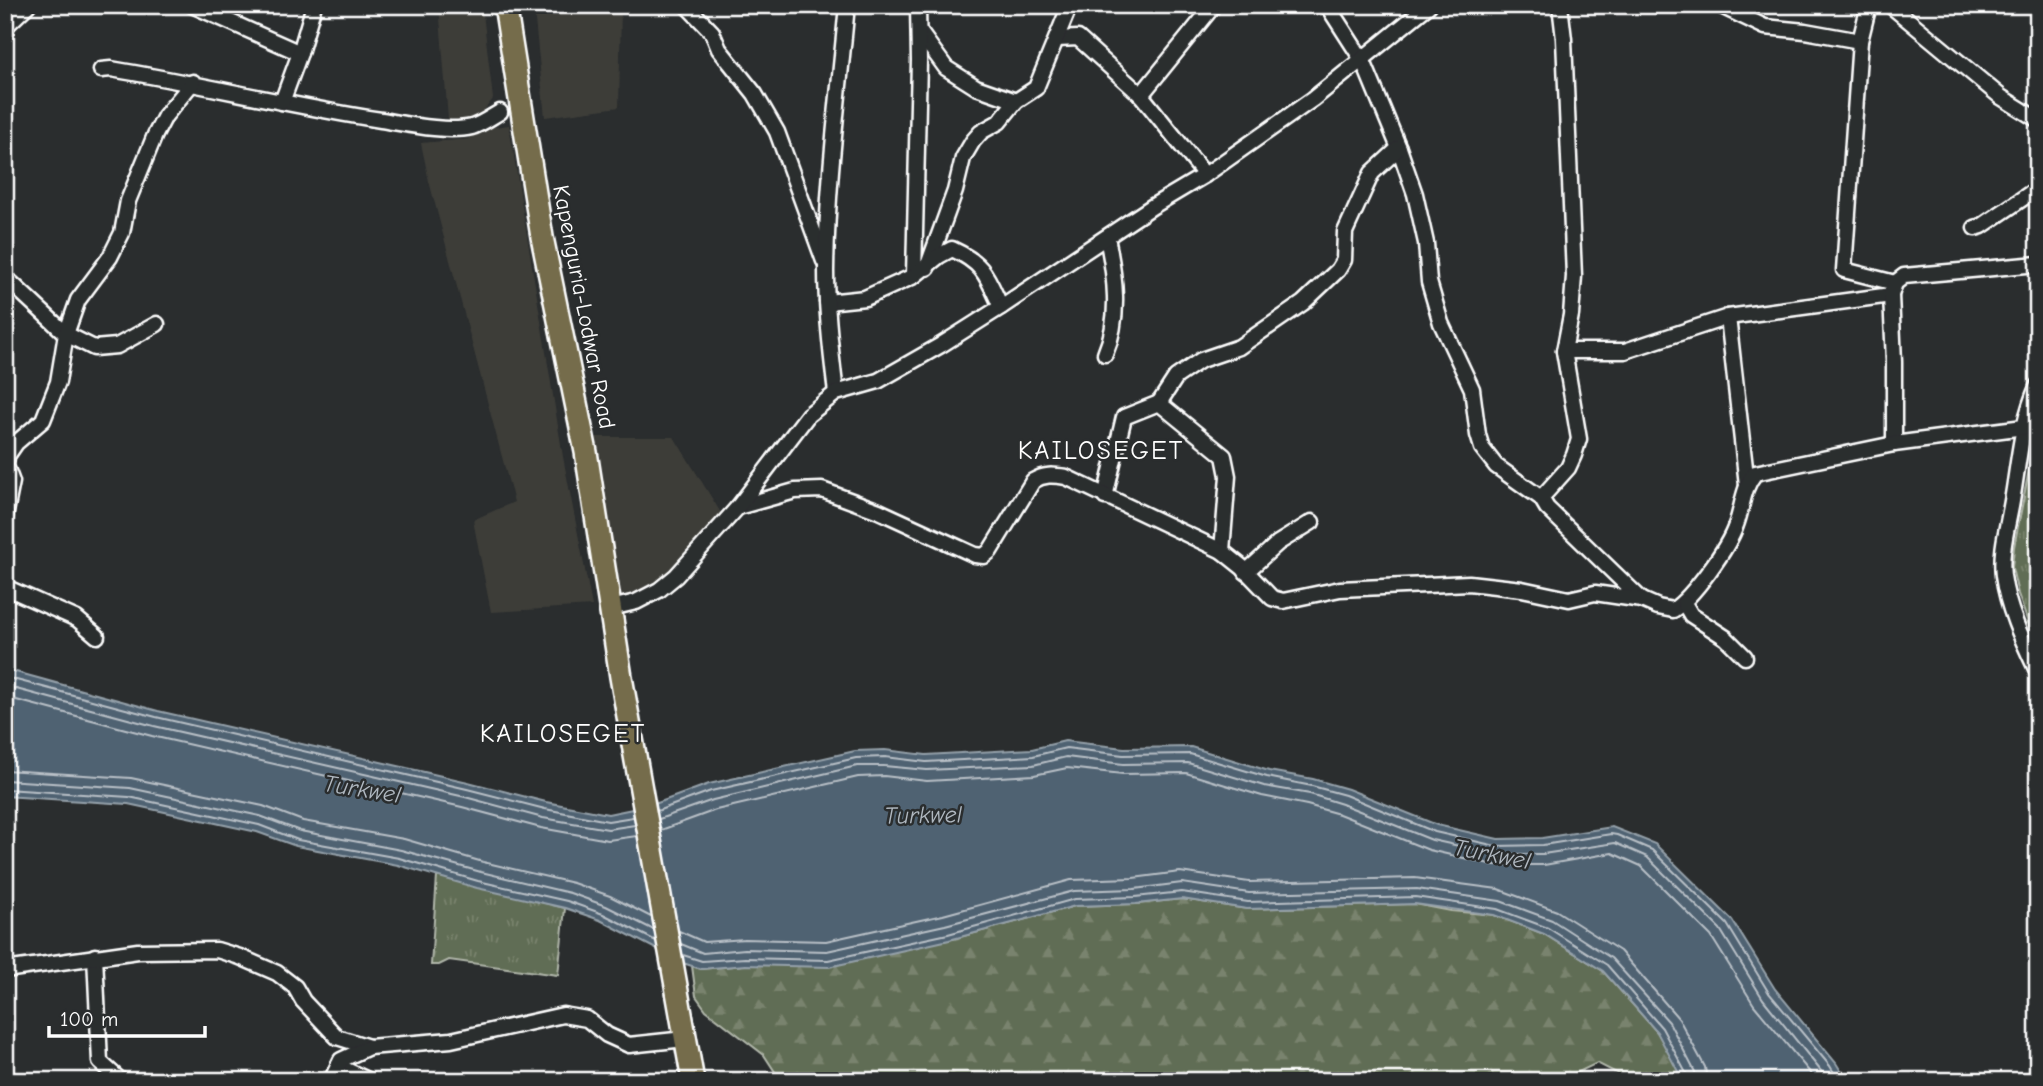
<svg xmlns="http://www.w3.org/2000/svg" width="2043" height="1086" font-family="'Comic Neue',sans-serif">
<style>
.built{fill:#3e3e39}
.grass{fill:url(#grass-tufts);stroke:#b0b6aa;stroke-width:2}
.forest{fill:url(#forest-firs);stroke:#b0b6aa;stroke-width:2}
.water{fill:#4f6272;stroke:#95a1aa;stroke-width:2}
.lines{fill:none;stroke-linecap:round;stroke-linejoin:round}
.shore{stroke:#b9c0c7;stroke-width:2}
.minor-casing{stroke:#fff;stroke-width:19}
.highway-casing{stroke:#fff;stroke-width:26}
.minor{stroke:#2a2d2e;stroke-width:14}
.highway{stroke:#746c4b;stroke-width:21}
.labels{text-anchor:middle;dominant-baseline:central;stroke-width:5;stroke-linejoin:round;paint-order:stroke}
.street-label{font-size:23px;fill:#fff;stroke:#2a2d2e}
.water-label{font-size:24px;font-style:italic;fill:#b0b8c0;stroke:#2a2d2e}
.quarter-label{font-size:26px;letter-spacing:2px;fill:#fff;stroke:#2a2d2e}
</style>
<defs>
<pattern id="grass-tufts" width="24" height="20" patternUnits="userSpaceOnUse" patternTransform="scale(1.75)"><rect width="24" height="20" fill="#616d54"/><path d="M3 7l-1-3M5 7V3M7 7l1-3M15 17l-1-3M17 17v-4M19 17l1-3" fill="none" stroke="#79836e"/></pattern>
<pattern id="forest-firs" width="22" height="20" patternUnits="userSpaceOnUse" patternTransform="scale(1.75)"><rect width="22" height="20" fill="#616d54"/><path d="M5 1l3.5 6h-7zM16 11l3.5 6h-7z" fill="#79836e"/></pattern>
</defs>
<rect width="100%" height="100%" fill="#2a2d2e"/>
<filter id="ink" filterUnits="userSpaceOnUse"><feTurbulence type="fractalNoise" baseFrequency=".0143" numOctaves="2"/><feDisplacementMap in="SourceGraphic" scale="14" xChannelSelector="R" yChannelSelector="G"/><feConvolveMatrix kernelMatrix="1 2 1 2 8 2 1 2 1" color-interpolation-filters="sRGB"/></filter>
<g filter="url(#ink)">
<g class="built">
<polygon points="439,5 482,5 493,99 475,121 448,119"/>
<polygon points="538,5 621,5 619,107 545,117 535,20"/>
<polygon points="509,125 563,457 592,606 491,612 473,520 514,502 429,181 421,143 469,139 469,131"/>
<polygon points="587,437 674,437 721,513 659,586 613,600"/>
</g>
<g class="grass">
<polygon points="2038,424 2038,651 2018,594 2012,568 2014,547"/>
<polygon points="437,876 565,908 558,975 449,960 439,965 431,965"/>
</g>
<polygon class="forest" points="1182,899 1247,909 1415,904 1451,911 1494,915 1544,934 1603,971 1657,1032 1688,1081 1632,1081 1597,1063 1572,1075 1566,1081 781,1081 764,1055 706,1010 696,996 692,966 701,969 745,965 949,940 1075,906 1136,904"/>
<polygon class="water" points="5,669 158,711 468,782 546,802 608,814 652,805 709,784 855,751 885,750 926,755 1032,749 1065,741 1124,748 1191,747 1269,771 1313,779 1348,789 1437,825 1498,839 1542,838 1612,827 1655,844 1732,920 1775,989 1836,1063 1847,1081 1683,1081 1657,1032 1603,971 1544,934 1494,915 1415,904 1247,909 1182,899 1136,904 1075,906 949,940 829,967 745,965 701,969 683,963 600,920 565,908 477,888 398,865 296,846 257,832 128,804 5,796"/>
<g class="lines">
<g class="shore">
<polyline points="5,677 156,717 467,789 545,809 608,821 633,817"/>
<polyline points="5,686 154,726 465,797 543,818 608,829 635,825"/>
<polyline points="5,697 152,736 462,807 541,828 608,840 637,836"/>
<polyline points="5,770 131,778 263,806 303,821 404,839 483,862 573,883 610,896 651,917"/>
<polyline points="5,780 130,788 260,816 300,831 401,850 481,872 570,893 606,906 654,930"/>
<polyline points="5,789 129,797 259,825 298,840 399,858 478,881 567,901 603,914 656,941"/>
<polyline points="657,811 711,791 856,758 885,757 926,762 1033,756 1066,748 1123,755 1190,754 1267,777 1312,786 1345,795 1435,832 1496,846 1543,845 1611,834 1617,835 1652,850 1727,924 1769,993 1830,1066 1839,1081"/>
<polyline points="659,819 713,800 857,766 884,766 927,770 1033,765 1066,757 1123,764 1188,763 1264,786 1310,794 1342,804 1432,840 1495,854 1543,854 1615,843 1647,857 1720,929 1763,999 1829,1081"/>
<polyline points="661,830 716,810 858,777 884,776 927,781 1034,775 1067,768 1123,774 1186,773 1262,796 1307,805 1339,814 1429,850 1494,865 1544,865 1612,853 1641,866 1711,936 1754,1005 1817,1081"/>
<polyline points="679,931 704,942 745,939 826,941 943,915 1071,880 1133,878 1180,872 1249,882 1415,878 1498,889 1557,911 1620,951 1679,1019 1705,1067 1707,1081"/>
<polyline points="681,944 703,953 745,949 827,951 945,925 1074,891 1134,889 1182,883 1249,893 1417,889 1500,901 1552,920 1611,958 1669,1022 1695,1072 1697,1081"/>
<polyline points="683,955 702,961 745,958 828,960 948,934 1075,899 1135,897 1182,892 1248,902 1415,897 1497,909 1548,928 1607,965 1662,1028 1687,1075 1688,1081"/>
</g>
<defs>
<g id="minor">
<polyline points="192,5 300,53"/>
<polyline points="686,5 712,32 719,49 755,94 777,132 824,261"/>
<polyline points="1327,5 1363,61 1399,148 1415,194 1426,243 1429,282 1441,323 1472,389 1478,435 1482,448 1496,466 1541,498 1547,508 1642,600"/>
<polyline points="1719,5 1765,27 1805,31 1860,41"/>
<polyline points="1869,5 1860,41 1844,270 1895,283"/>
<polyline points="1890,5 2001,97 2038,120"/>
<polyline points="5,27 28,5"/>
<polyline points="919,31 946,68 976,87 1016,101"/>
<polyline points="1057,39 1078,38 1141,95 1205,175"/>
<path d="M 101,70 L 111,69 C 202,84 290,106 381,120 C 406,124 447,133 472,127 C 482,124 491,117 500,112"/>
<polyline points="1141,95 1214,5"/>
<polyline points="282,102 300,53 314,5"/>
<polyline points="1975,228 1982,226 2038,188"/>
<polyline points="927,268 955,191 963,158 973,141 981,132 999,122 1016,101 1036,88 1070,5"/>
<polyline points="914,276 919,61 918,5"/>
<polyline points="5,277 66,334 94,348 117,346 157,324"/>
<path d="M 827,302 L 865,298 L 914,276 L 939,256 L 952,249 C 985,264 987,277 1001,307"/>
<polyline points="1728,317 1747,485"/>
<polyline points="1564,351 1625,351 1728,317 1891,295"/>
<path d="M 1105,354 C 1121,317 1115,276 1107,237"/>
<path d="M 2038,385 C 2021,422 2019,461 2012,501 C 2008,525 2000,551 2003,576 C 2008,611 2023,641 2038,673"/>
<path d="M 836,393 C 831,353 826,311 826,271 C 827,182 839,93 847,5"/>
<polyline points="1159,403 1176,377 1201,360 1239,347 1303,303 1338,270 1344,260 1345,232 1372,173 1399,148"/>
<polyline points="1894,444 1894,362 1891,295 1895,283 1904,276 2038,264"/>
<polyline points="1105,497 1124,417 1159,403 1224,456 1228,476 1222,551"/>
<polyline points="1541,498 1568,468 1574,455 1579,439 1564,351 1571,315 1574,276 1564,39 1560,5"/>
<path d="M 738,507 L 795,491 L 822,490 L 879,511 L 975,555 L 984,556 L 990,551 L 1033,481 C 1044,474 1053,475 1066,477 L 1222,551 L 1242,567 L 1272,598 L 1283,601 L 1340,589 L 1469,583 L 1522,589 L 1569,599 L 1595,593 L 1642,600 L 1658,607 L 1673,610 C 1692,598 1729,547 1736,525 C 1743,507 1742,489 1755,473 L 1894,444 L 2024,427"/>
<polyline points="5,517 12,482 6,466 7,456 16,443 43,420 58,382 66,334 78,300 110,257 122,233 128,201 155,135 165,116 193,82"/>
<polyline points="1246,572 1278,543 1312,522"/>
<polyline points="5,587 77,619 97,636"/>
<polyline points="1684,603 1691,615 1726,638 1745,657"/>
<polyline points="611,608 636,602 659,590 676,576 738,507 808,415 836,393 878,381 941,345 1001,307 1153,206 1205,175 1313,99 1429,5"/>
<polyline points="95,956 100,1062 121,1081"/>
<polyline points="5,970 138,951 217,950 240,957 277,973 295,987 303,1001 337,1037 369,1047"/>
<polyline points="338,1066 370,1081"/>
<polyline points="331,1081 341,1060 369,1047 451,1040 563,1015 587,1019 607,1035 629,1045 685,1039"/>
</g>
<polyline id="highway" points="505,5 542,237 586,452 621,677 693,1081"/>
</defs>
<use href="#minor" class="minor-casing"/>
<use href="#highway" class="highway-casing"/>
<use href="#minor" class="minor"/>
<use href="#highway" class="highway"/>
</g>
</g>
<g class="labels">
<g class="street-label">
<text transform="translate(584 307) rotate(79)">Kapenguria-Lodwar Road</text>
</g>
<g class="water-label">
<text transform="translate(362 789) rotate(9)">Turkwel</text>
<text transform="translate(923 815) rotate(-1)">Turkwel</text>
<text transform="translate(1492 854) rotate(11)">Turkwel</text>
</g>
<g class="quarter-label">
<text x="1101" y="451">KAILOSEGET</text>
<text x="563" y="734">KAILOSEGET</text>
</g>
</g>
<rect width="2043" height="1086" fill="none" stroke="#2a2d2e" stroke-width="28"/>
<rect x="14" y="14" width="2015" height="1058" fill="none" stroke="#fff" stroke-width="2.5" filter="url(#ink)"/>
<path d="M49 1026v10h156v-10" fill="none" stroke="#ffffff" stroke-width="3.5"/>
<text x="60" y="1026" font-size="21" fill="#ffffff" stroke="#2a2d2e" stroke-width="5" paint-order="stroke">100 m</text>
</svg>
